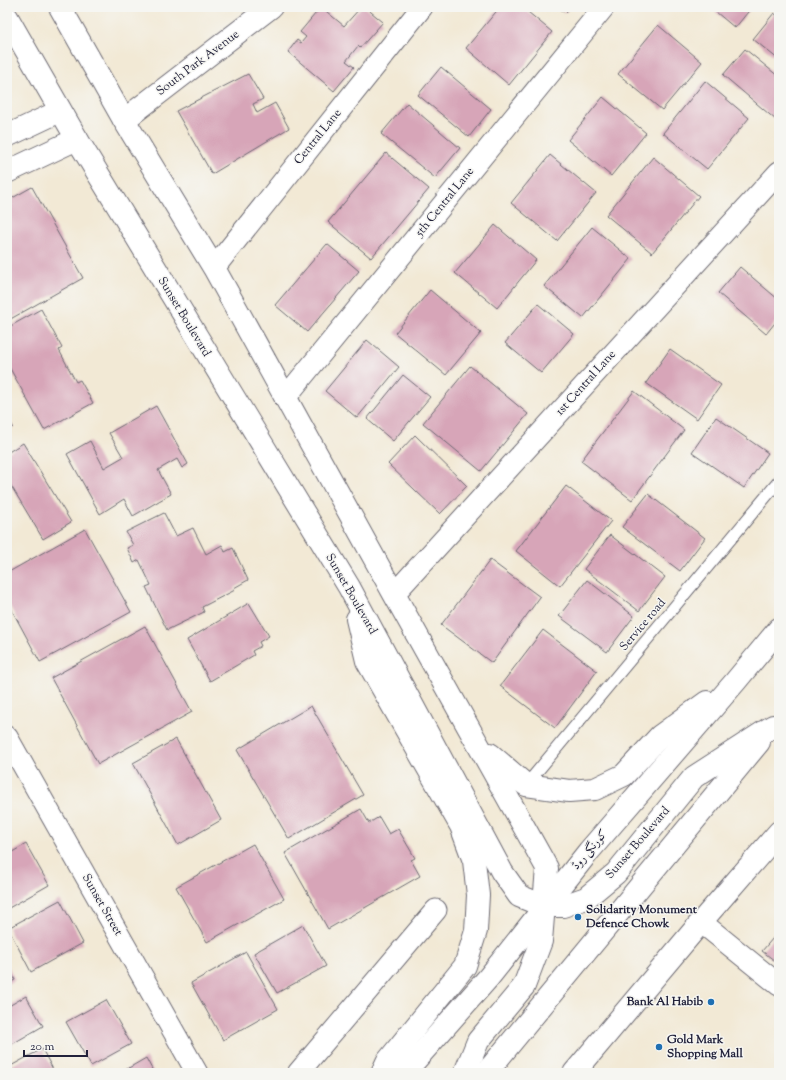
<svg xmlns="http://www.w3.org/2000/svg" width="786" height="1080" font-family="'Sorts Mill Goudy',Amiri,serif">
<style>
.building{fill:#d7a5b8}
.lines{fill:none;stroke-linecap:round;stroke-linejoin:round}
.service-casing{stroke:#6b6871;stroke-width:13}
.minor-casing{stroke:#6b6871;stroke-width:23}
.tertiary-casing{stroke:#6b6871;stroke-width:24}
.primary-casing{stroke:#6b6871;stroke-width:24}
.service{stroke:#fff;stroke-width:11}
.minor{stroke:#fff;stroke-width:21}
.tertiary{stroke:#fff;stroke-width:22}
.primary{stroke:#fff;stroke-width:22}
.poi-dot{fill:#1f6fb2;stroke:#f6f6f2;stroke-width:1.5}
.labels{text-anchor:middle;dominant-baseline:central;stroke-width:3;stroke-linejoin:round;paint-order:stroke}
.street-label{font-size:12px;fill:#22223b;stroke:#f6f6f2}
.poi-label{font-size:12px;font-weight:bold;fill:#22223b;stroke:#f6f6f2;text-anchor:start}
</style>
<rect width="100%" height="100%" fill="#f6f6f2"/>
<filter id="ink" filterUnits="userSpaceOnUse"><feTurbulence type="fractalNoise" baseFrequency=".025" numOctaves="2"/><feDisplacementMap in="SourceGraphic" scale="8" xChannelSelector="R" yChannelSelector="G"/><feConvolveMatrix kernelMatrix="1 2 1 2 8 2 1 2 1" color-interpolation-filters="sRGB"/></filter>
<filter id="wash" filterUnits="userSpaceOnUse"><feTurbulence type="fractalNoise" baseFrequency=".012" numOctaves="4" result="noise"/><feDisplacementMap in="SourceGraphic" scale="16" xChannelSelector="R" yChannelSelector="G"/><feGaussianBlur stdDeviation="0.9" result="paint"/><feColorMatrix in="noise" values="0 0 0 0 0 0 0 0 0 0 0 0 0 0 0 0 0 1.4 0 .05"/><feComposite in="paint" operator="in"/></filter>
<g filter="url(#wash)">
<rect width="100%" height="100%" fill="#f2e9d5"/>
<g id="blocks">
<g class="building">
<polygon points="321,7 344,26 361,7 365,7 383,22 360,48 358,46 346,61 354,67 334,91 288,52 297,40 301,43 306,37 300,32"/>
<polygon points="500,7 522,7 552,32 509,85 466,48"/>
<polygon points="558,7 571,7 565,13"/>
<polygon points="710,7 752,7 735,28"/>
<polygon points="774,13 779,17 779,60 753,39"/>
<polygon points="658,25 702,62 662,110 618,74"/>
<polygon points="745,49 779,77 779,116 776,120 723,75"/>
<polygon points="441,67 491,109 469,137 418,95"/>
<polygon points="248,74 263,99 253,104 257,113 275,103 289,128 212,174 176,111"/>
<polygon points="705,81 749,118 707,169 663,133"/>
<polygon points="603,97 646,133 611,176 568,140"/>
<polygon points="407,103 460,148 435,178 381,134"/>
<polygon points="386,153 429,189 371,258 328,222"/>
<polygon points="550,155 596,193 557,241 511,203"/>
<polygon points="653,157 699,196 652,253 606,215"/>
<polygon points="32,187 83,278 7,321 7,201"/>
<polygon points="495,225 536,260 497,308 455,273"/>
<polygon points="592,227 631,259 583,318 544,286"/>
<polygon points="327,244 359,271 307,332 275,305"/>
<polygon points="740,267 779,300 779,318 766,334 718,293"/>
<polygon points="430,290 481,333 446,375 395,333"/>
<polygon points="538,304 574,334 541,373 505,343"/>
<polygon points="41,309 62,348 59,350 76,382 80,380 93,403 44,430 7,363 7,328"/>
<polygon points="367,340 399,367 357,418 325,391"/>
<polygon points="670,349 721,385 697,419 646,383"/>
<polygon points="470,366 528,414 481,471 423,423"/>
<polygon points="403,375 430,397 393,441 367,419"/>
<polygon points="634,391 684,430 632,500 581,461"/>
<polygon points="156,406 188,464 182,468 177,459 158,470 171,494 133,516 124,499 100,514 67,454 90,441 104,468 123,457 109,433"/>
<polygon points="7,415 13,427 7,430"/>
<polygon points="716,417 768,453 744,488 692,452"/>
<polygon points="415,435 467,486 440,514 388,464"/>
<polygon points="23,443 71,522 43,539 7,479 7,453"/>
<polygon points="566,486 611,521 560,586 516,551"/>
<polygon points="648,494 705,538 680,571 622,527"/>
<polygon points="164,513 176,536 193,528 206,554 222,545 225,552 233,548 248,580 234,588 235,590 202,607 204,612 167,630 146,587 151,585 139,560 134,563 127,548 133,545 126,532"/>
<polygon points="85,529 131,612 40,662 7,601 7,573"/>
<polygon points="610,535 665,577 639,611 584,569"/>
<polygon points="490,560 540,597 492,663 441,625"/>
<polygon points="587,580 634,616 607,652 559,616"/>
<polygon points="249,603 269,636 259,642 261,646 252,651 254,655 210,681 187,640"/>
<polygon points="145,626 192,712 98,764 51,678"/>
<polygon points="543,630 597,671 555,728 500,686"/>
<polygon points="311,706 363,795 289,839 237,750"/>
<polygon points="176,739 221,820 178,845 133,763"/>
<polygon points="361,809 369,823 379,817 389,834 398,829 415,858 411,860 420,876 328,929 285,853"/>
<polygon points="26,844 49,885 7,909 7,855"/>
<polygon points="253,844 284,899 207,942 176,887"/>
<polygon points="60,900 83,943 31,972 8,928"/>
<polygon points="303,925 326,966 277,993 254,953"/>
<polygon points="779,931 779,964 762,951"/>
<polygon points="246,952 278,1009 223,1040 191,983"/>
<polygon points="7,964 15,980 7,984"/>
<polygon points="26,996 43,1026 7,1047 7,1007"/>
<polygon points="106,1000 131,1044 91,1066 66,1022"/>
<polygon points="42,1049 55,1073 7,1073 7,1068"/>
<polygon points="146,1058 154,1073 120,1073"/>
</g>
</g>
</g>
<g filter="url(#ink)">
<use href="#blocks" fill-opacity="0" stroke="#6b6871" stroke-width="1"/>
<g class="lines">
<defs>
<polyline id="service" points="526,785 779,481"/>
<g id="minor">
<polyline points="214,268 422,7"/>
<polyline points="285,398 604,7"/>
<polyline points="394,594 779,172"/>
<polyline points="7,737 197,1073"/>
<polyline points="701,922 779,985"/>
<polyline points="298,1073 436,910"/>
</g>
<g id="tertiary">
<polyline points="124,120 271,7"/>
<polyline points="7,136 60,111"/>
<polyline points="7,172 77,139"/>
<polyline points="574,1073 701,922 779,832"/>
</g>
<g id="primary">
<polyline points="60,7 124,120 214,268 394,594 547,868 541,941 524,986 478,1041 465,1073"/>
<polyline points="7,17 77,139 349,587 502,872 519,896 544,906 563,906 586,898 616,873 694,777 773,726"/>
<polyline points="357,619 367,661 461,826 474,861 478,895 476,931 465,966 387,1062 382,1073"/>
<polyline points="490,754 526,785 569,791 595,789 624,775 660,736 707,702"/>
<polyline points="404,1073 489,977 589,851 735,682 779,629"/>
<polyline points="486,1073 759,742"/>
</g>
</defs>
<use href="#service" class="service-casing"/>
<use href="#minor" class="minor-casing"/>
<use href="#tertiary" class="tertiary-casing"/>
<use href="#primary" class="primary-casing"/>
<use href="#service" class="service"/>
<use href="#minor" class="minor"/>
<use href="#tertiary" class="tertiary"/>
<use href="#primary" class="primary"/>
</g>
</g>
<g class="poi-dot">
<circle cx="578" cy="917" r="4"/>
<circle cx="711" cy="1002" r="4"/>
<circle cx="659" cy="1047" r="4"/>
</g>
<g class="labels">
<g class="street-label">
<text transform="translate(198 63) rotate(-37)">South Park Avenue</text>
<text transform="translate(318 137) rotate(-51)">Central Lane</text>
<text transform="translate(445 202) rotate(-51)">5th Central Lane</text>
<text transform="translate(184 317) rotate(59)">Sunset Boulevard</text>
<text transform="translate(586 383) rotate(-48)">1st Central Lane</text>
<text transform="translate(351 594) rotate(60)">Sunset Boulevard</text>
<text transform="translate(643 625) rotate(-50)">Service road</text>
<text transform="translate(638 843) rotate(-49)">Sunset Boulevard</text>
<text transform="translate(590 850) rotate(-50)">کورنگی روڈ</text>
<text transform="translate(102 905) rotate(60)">Sunset Street</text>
</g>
<g class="poi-label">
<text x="586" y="910">Solidarity Monument<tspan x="586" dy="14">Defence Chowk</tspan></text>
<text x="703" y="1002" text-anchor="end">Bank Al Habib</text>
<text x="667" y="1040">Gold Mark<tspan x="667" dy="14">Shopping Mall</tspan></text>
</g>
</g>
<rect width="786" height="1080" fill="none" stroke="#f6f6f2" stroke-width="24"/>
<path d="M24 1050v6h63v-6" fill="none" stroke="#22223b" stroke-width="2"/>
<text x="30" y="1050" font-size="12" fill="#22223b" stroke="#f6f6f2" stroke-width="3" paint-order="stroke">20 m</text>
</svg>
